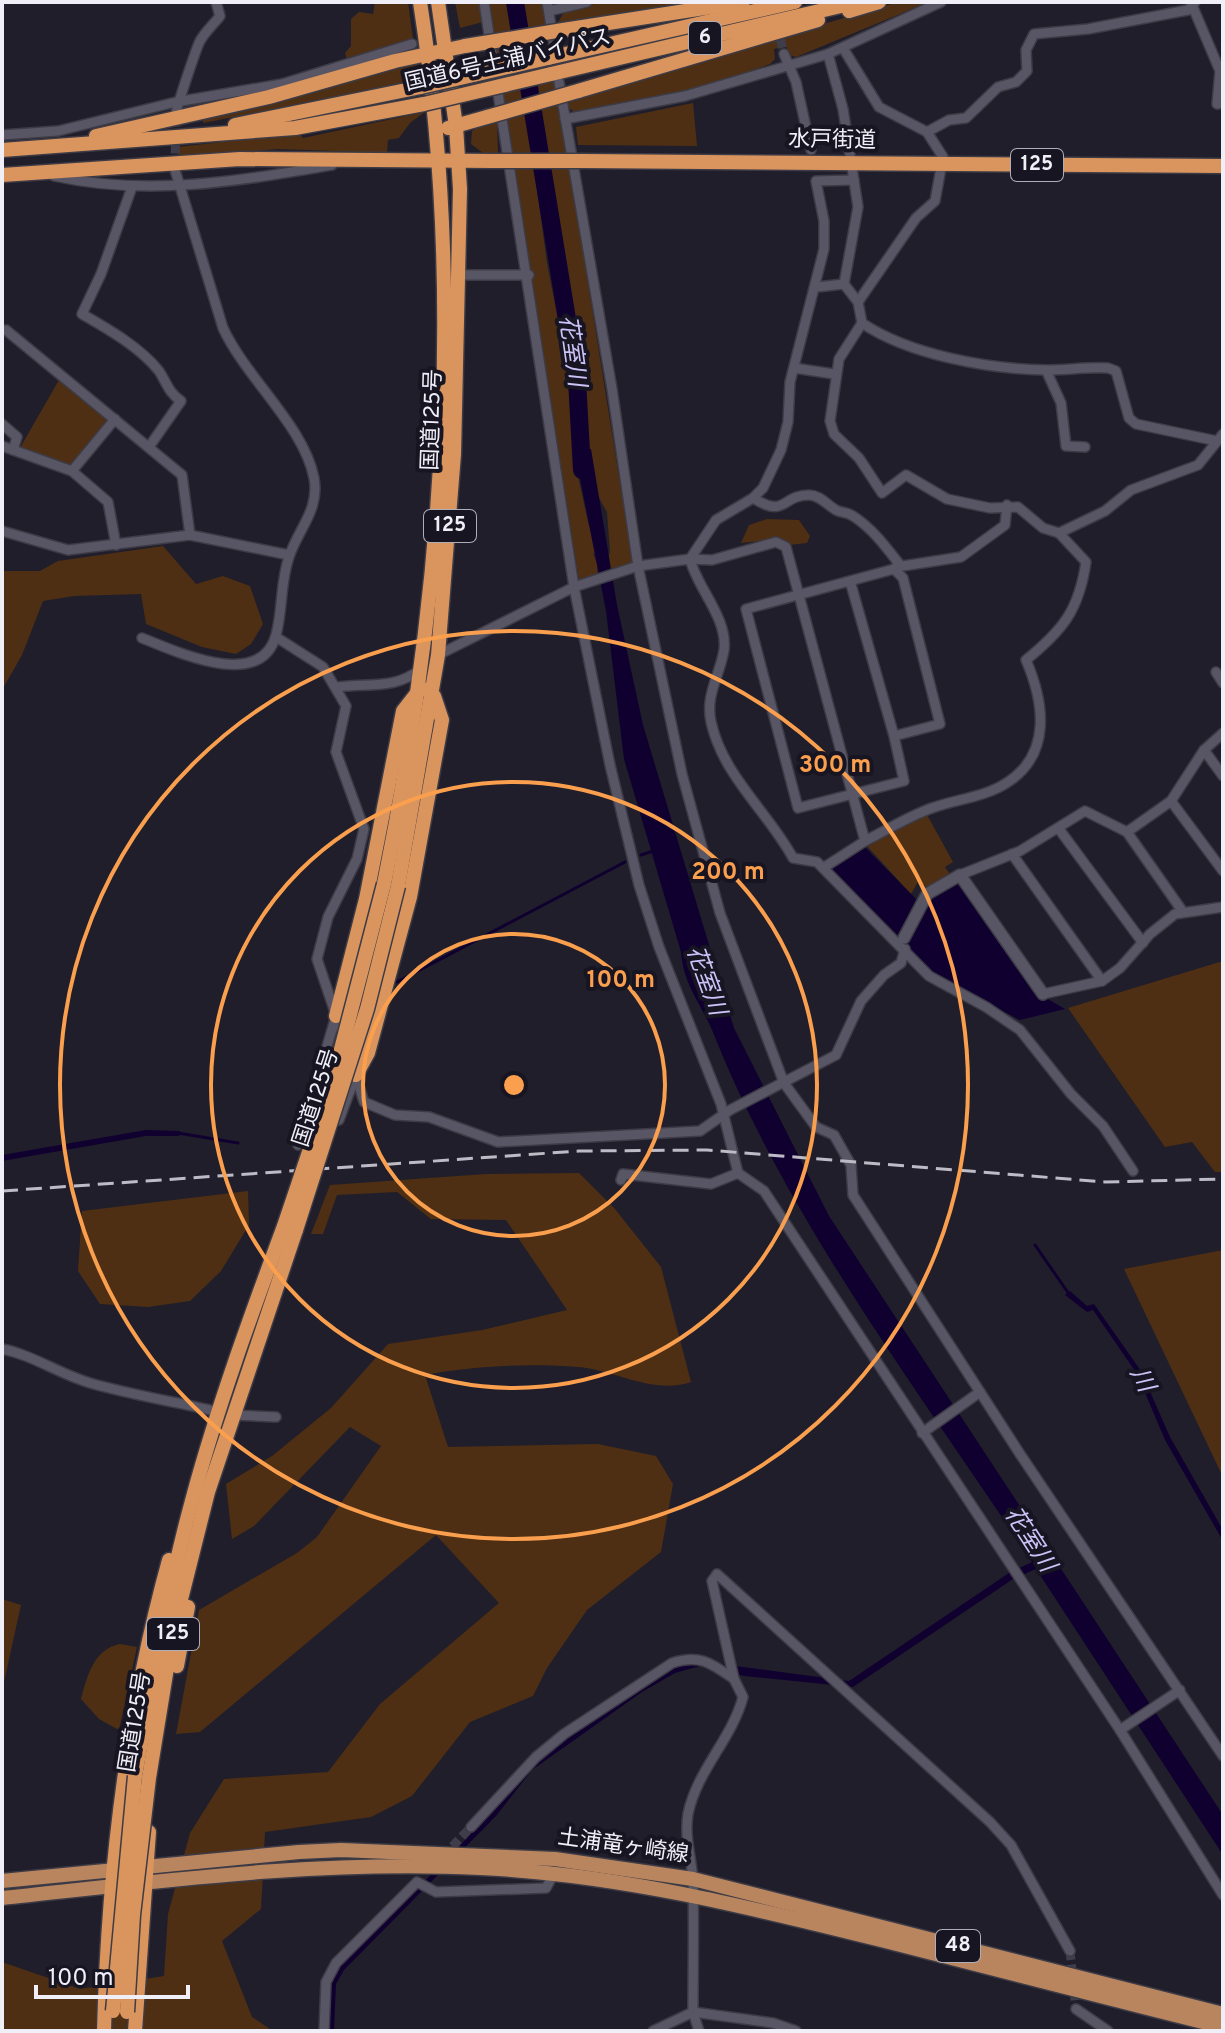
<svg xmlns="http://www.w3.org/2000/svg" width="1225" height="2033" font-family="Overpass,'Noto Sans JP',sans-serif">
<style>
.green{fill:#4e2f13}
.water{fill:#10002f}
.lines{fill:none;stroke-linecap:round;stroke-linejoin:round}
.stream{stroke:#10002f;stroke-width:3}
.river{stroke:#10002f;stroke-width:18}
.minor-tunnel{stroke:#3f3d4a;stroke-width:9;stroke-dasharray:9 4.5;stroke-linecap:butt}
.minor-casing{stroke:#3d3b45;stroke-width:12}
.tertiary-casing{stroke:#3d3b45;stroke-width:14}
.primary-casing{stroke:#3d3b45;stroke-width:17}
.trunk-casing{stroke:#3d3b45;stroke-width:17}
.minor{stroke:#585665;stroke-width:9}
.tertiary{stroke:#585665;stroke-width:11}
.primary{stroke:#b9855f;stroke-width:14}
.trunk{stroke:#da945d;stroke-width:14}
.rail{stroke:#bdbcc6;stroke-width:3;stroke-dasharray:16 8;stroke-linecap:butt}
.trunk-bridge-casing{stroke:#3d3b45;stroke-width:17;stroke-linecap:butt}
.trunk-bridge{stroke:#da945d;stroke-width:14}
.ring{fill:none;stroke:#fa9f4e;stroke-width:4}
.labels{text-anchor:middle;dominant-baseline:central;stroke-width:8;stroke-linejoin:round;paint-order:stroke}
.shield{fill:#171521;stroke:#afaeb8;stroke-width:2}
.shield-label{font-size:20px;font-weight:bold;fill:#f0eff8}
.street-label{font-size:22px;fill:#f0eff8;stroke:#171521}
.water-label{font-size:24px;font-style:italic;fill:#cbc2f8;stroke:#171521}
.centre{fill:#fa9f4e;stroke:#171521;stroke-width:4}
.ring-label{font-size:24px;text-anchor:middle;font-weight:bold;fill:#fa9f4e;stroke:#171521;stroke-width:8;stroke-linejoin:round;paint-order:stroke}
</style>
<rect width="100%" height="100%" fill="#201e2b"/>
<g class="green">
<polygon points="375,2 408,2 413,39 347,60 345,53 351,46 351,19 359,12 373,14"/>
<polygon points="455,2 480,2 483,22 460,28"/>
<polygon points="489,2 506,2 514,12 527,113 531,120 528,123 547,263 570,382 577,472 589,526 594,527 598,555 593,553 598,565 597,575 579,581"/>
<polygon points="521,2 543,2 633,565 611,572 607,559 610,552 607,512 588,478 584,414 586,380 559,255 562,245 553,224 533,75 522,43 525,33"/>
<polygon points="602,2 713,2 556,26 564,12"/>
<polygon points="898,2 929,2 796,57 789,55 786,46 774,49 775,59 770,64 709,86 579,114 570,109 566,100"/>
<polygon points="416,61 422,79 415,82 203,123 203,117"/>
<polygon points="693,103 697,146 578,145 576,127"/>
<polygon points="425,112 410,123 399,138 388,140 387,153 278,149 178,157 178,147 299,133 303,138"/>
<polygon points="483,123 497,123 498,153 483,153 471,144 472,131"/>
<polygon points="59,380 108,420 70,465 20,448"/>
<polygon points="767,519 799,520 810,536 807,543 789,545 777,539 741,543 749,525"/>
<polygon points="163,546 196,584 223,576 250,586 263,624 251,644 236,654 202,647 146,624 141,594 74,596 43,601 22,655 2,690 2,571 40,571 58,561"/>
<polygon points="926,813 953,862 945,867 951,876 930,891 919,880 911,894 866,845"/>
<polygon points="1223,961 1223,1172 1215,1172 1192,1142 1165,1147 1068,1008"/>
<path d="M 579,1173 L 615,1209 L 661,1267 L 691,1382 C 654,1395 615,1370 578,1367 C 530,1363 472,1366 425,1375 L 448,1447 L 598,1444 L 656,1456 L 673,1484 L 661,1552 L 587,1610 L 547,1668 L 533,1696 L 470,1722 L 412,1796 L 371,1817 L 265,1832 L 261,1909 L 222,1941 L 252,2017 L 273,2031 L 2,2031 L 2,1962 L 80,1989 L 164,1976 L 168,1914 L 190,1833 L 224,1779 L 328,1772 L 380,1704 L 499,1603 L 436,1535 L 200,1732 L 176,1734 L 199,1610 L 297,1553 L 317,1537 L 381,1446 L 350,1427 L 254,1526 L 232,1539 L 226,1484 L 272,1456 L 331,1408 L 388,1344 L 482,1330 L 567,1310 L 506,1220 L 431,1219 L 397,1192 L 337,1195 L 323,1234 L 311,1234 L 330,1185 L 486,1174 Z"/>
<polygon points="248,1191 249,1225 221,1271 190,1301 148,1307 100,1304 78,1271 82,1211"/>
<polygon points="1223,1250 1223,1477 1124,1269"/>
<polygon points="2,1599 21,1605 2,1691"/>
<path d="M 120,1644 L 137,1647 L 119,1730 L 99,1719 L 81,1699 C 87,1676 94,1649 120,1644 Z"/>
</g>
<g class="water">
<path d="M 574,448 L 591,449 L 617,605 L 643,725 L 734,1028 L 829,1216 L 1223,1815 L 1223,1855 L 1036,1569 L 1013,1579 L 853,1687 L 744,1676 L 700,1666 L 675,1673 L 642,1692 L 532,1770 L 496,1816 L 344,1970 L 336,1984 L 334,2031 L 327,2031 L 330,1983 L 339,1965 C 403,1901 474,1838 528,1768 C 554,1736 635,1691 673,1667 L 690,1660 L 849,1681 L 1009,1573 L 1032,1562 C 921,1394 786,1218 712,1030 C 699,1000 684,986 681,952 L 624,759 L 606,611 Z"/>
<polygon points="865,843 865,847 919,902 902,936 903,948 826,868"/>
<path d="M 960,877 L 1041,995 L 1065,1009 L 1020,1020 L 930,974 L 908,953 C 905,916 933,896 960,877 Z"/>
<polygon points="146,1130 180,1131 179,1136 146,1136 2,1161 2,1155"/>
<polygon points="1070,1291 1087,1306 1094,1304 1141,1371 1170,1437 1223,1530 1223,1541 1165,1440 1137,1374 1093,1310 1087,1312 1065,1295"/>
</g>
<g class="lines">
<g class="stream">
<polyline points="641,855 653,851"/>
<polyline points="397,982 625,862"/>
<polyline points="178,1133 238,1143"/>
<polyline points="1035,1245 1069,1294"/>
</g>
<polyline class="river" points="515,2 577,380 582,470"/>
<g class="minor-tunnel">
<polyline points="777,26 784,54"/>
<polyline points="175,167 176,114"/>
<polyline points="443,1856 471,1827"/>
<polyline points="1070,1951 1076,2009"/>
</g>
<defs>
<g id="minor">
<polyline points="484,2 574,587 610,765 639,885 659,947 721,1104 738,1173"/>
<polyline points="547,2 555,50"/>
<polyline points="1192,5 1220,71 1217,104 1223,103"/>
<polyline points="549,11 587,2"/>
<polyline points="843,48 879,107 927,132 949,120 966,118 998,87 1016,82 1027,71 1026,50 1034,34 1088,29 1188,10 1195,2"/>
<polyline points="784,54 796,82 811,150"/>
<path d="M 828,54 L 843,109 L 858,207 L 844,284 L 858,302 L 862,323 C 909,355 989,369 1046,370 C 1066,370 1087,367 1108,368 L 1116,371 L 1129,418 L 1136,424 L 1217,441"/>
<polyline points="559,82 612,389 638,566 682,774 720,913 784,1083 816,1127 834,1135 851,1165 853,1195 1020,1454 1223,1756"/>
<path d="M 176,113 C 176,109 197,46 200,41 C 205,32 213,25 220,16 L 216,2"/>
<polyline points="565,119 685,96 828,54 941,2"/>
<polyline points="2,135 58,131 176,102 282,84 412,44"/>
<path d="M 54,176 C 148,197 238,181 332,165"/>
<path d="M 854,180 L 816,181 L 824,221 L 824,249 L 790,382 L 788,422 L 781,450 L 763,488 L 753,498 L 716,520 L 690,559 C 697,588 728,618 724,650 C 720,675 705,695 711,722 C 723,776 768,812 793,858 L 817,862 L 929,976 L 986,1007 L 1020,1030 L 1071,1094 L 1103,1126 L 1133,1171"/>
<path d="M 132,187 L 101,274 L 82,314 C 108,329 140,347 159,371 C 167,383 168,392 181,401 L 149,447"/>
<polyline points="460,275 529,275"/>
<polyline points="817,287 844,284"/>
<polyline points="858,302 916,218 935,201 943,157 927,132"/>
<path d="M 862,323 L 839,359 L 830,421 L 834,434 L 859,458 L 882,493 L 906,475 L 947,499 L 990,508 L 1018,507 L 1043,528 L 1059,533 L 1086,562 C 1079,610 1063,630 1026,660 C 1044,702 1052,753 1008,782 C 986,797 957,799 932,808 C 909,816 887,830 865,841"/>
<polyline points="6,330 182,475 190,535"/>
<polyline points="794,368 834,374"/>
<polyline points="1046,370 1061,403 1066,446 1085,447"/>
<polyline points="2,424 17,437 13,450"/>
<polyline points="2,446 72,471 108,502 116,545"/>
<polyline points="72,471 115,419"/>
<path d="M 753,498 C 786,519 781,495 809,495 C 820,495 827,505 836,510 C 841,513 847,512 853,516 C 872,528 886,547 900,565"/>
<polyline points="2,531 68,550 190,535 289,555"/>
<polyline points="1059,533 1105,511 1131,490 1198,465 1223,434"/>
<polyline points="896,567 961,557 1005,525 1007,505"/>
<polyline points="850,581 894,736 940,724 903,578 894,569 746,609 798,808 904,781 894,736"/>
<polyline points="276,637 323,667 346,706 336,752 364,829 357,859 328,917 317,959 343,1036"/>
<path d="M 142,638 C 175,651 261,692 276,635 C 283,609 280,583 289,557 C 298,529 320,510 314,478 C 304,426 246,378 223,328 L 175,170"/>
<polyline points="436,656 574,587 638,566 690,559 712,560 776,542 786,547 865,841 823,868"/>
<polyline points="1216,672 1223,683"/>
<path d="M 338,687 C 369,683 396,690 422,668"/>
<polyline points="1204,750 1223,776"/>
<polyline points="1171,801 1223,871"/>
<polyline points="1059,829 1143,943"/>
<polyline points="1127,832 1183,912"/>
<polyline points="1012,854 1102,981"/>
<polyline points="960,875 1020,851 1085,811 1127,832 1171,801 1204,750 1223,733"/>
<polyline points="1043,994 1102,981 1120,968 1150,934 1175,914 1223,907"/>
<polyline points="355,1073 364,1102 395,1115 429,1117 498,1142 700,1131 730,1110 836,1055 861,1001 884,975 901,963 905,949"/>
<polyline points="339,1120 356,1075"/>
<polyline points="298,1145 336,1016"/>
<polyline points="621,1180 623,1174 711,1184 738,1173 764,1191 1120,1730 1223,1895"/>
<path d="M 2,1349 C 33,1355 59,1374 90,1383 C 132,1395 176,1402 219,1412"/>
<polyline points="232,1415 276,1417"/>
<polyline points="922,1433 980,1392"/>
<polyline points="1120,1730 1180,1690"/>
<path d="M 471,1827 L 536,1757 L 564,1734 L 672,1663 C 700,1654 711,1663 734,1679"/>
<polyline points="1076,2009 1108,2031"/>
<polyline points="324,2031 326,1982 336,1963 417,1882 436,1892 546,1888 553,1875"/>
<polyline points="653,2031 693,2012 773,2023 796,2031"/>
<path d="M 699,2031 L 693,2012 C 693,1969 694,1925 693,1882 C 692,1859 684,1838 688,1814 C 697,1770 732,1739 743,1697 L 734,1679 L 712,1581 L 717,1574 L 990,1822 L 1011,1845 L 1070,1951"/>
</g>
<polyline id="tertiary" points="904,938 927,894 960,875 1043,994"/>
<g id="primary">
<polyline points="2,1881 299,1852 341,1850 555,1859 693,1879 1223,2014"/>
<path d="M 2,1898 C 162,1881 319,1860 480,1868 C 617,1874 753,1908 885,1941 C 997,1970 1110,1999 1223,2027"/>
</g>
<g id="trunk">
<polyline points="849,11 879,2"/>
<polyline points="563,30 743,2"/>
<polyline points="548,58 795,2"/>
<polyline points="551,74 858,2"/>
<polyline points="578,91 818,20"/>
<polyline points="235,125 421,87"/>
<polyline points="448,128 487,117"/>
<polyline points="96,136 269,97 395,61 465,46"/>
<polyline points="2,150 295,128 424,104"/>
<polyline points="583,161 1223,166"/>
<polyline points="2,175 240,159 493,161"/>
<path d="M 384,884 C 443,594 466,295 420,2"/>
<polyline points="398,886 438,655 454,454 460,189 456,126 438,2"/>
<polyline points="336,1016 366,899 403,711 421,688"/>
<polyline points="356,1075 368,1053 410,897 442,720 434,696"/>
<polyline points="177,1666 188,1607"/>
<path d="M 135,1776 C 152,1682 168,1588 193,1497 C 218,1405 251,1315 284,1226"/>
<polyline points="149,1778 173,1631 208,1492 296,1230"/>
<path d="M 104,2031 C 108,1873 127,1712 169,1560"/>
<polyline points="135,2031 149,1832"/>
</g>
</defs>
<use href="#minor" class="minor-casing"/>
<use href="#tertiary" class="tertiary-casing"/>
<use href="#primary" class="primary-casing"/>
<use href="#trunk" class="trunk-casing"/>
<use href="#minor" class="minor"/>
<use href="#tertiary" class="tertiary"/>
<use href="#primary" class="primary"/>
<use href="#trunk" class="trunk"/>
<polyline class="rail" points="2,1191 579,1151 707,1150 1105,1182 1223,1179"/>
<defs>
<g id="trunk-bridge">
<polyline points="465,46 563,30"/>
<polyline points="421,87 548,58"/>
<polyline points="424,104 551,74"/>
<polyline points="487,117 578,91"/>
<polyline points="493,161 583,161"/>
<polyline points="284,1226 332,1084 384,884"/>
<polyline points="296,1230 367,1009 398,886"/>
<polyline points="113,2011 135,1776"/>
<polyline points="127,2012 133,1915 149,1778"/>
</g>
</defs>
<use href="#trunk-bridge" class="trunk-bridge-casing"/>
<use href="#trunk-bridge" class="trunk-bridge"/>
</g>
<g class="ring">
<circle cx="514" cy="1085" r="151"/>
<circle cx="514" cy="1085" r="303"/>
<circle cx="514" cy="1085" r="454"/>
</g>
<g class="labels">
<g class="shield">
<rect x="689" y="22" width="32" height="32" rx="6"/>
<rect x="1011" y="149" width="52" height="32" rx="6"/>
<rect x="424" y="510" width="52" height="32" rx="6"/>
<rect x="147" y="1618" width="52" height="32" rx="6"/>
<rect x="936" y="1930" width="44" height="32" rx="6"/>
</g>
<g class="shield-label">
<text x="705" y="38">6</text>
<text x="1037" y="165">125</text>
<text x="450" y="526">125</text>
<text x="173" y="1634">125</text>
<text x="958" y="1946">48</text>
</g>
<g class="street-label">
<text transform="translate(508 61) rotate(-13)">国道6号土浦バイパス</text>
<text transform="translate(832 141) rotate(1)">水戸街道</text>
<text transform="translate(433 420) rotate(-88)">国道125号</text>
<text transform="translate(317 1098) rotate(-72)">国道125号</text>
<text transform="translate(136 1722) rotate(-81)">国道125号</text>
<text transform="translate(623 1847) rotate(8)">土浦竜ヶ崎線</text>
</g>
<g class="water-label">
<text transform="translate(571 351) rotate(82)">花室川</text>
<text transform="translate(705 981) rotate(70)">花室川</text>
<text transform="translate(1141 1380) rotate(63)">川</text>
<text transform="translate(1029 1540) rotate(57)">花室川</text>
</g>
</g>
<circle cx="514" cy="1085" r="12" class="centre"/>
<g class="ring-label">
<text x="835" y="772">300 m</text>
<text x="728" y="879">200 m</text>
<text x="621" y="987">100 m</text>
</g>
<rect width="1225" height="2033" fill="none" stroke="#f0eff8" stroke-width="8"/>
<path d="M36 1985v12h152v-12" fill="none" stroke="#f0eff8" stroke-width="4"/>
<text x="48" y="1985" font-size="24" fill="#f0eff8" stroke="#171521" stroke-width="6" paint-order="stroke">100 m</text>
</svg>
